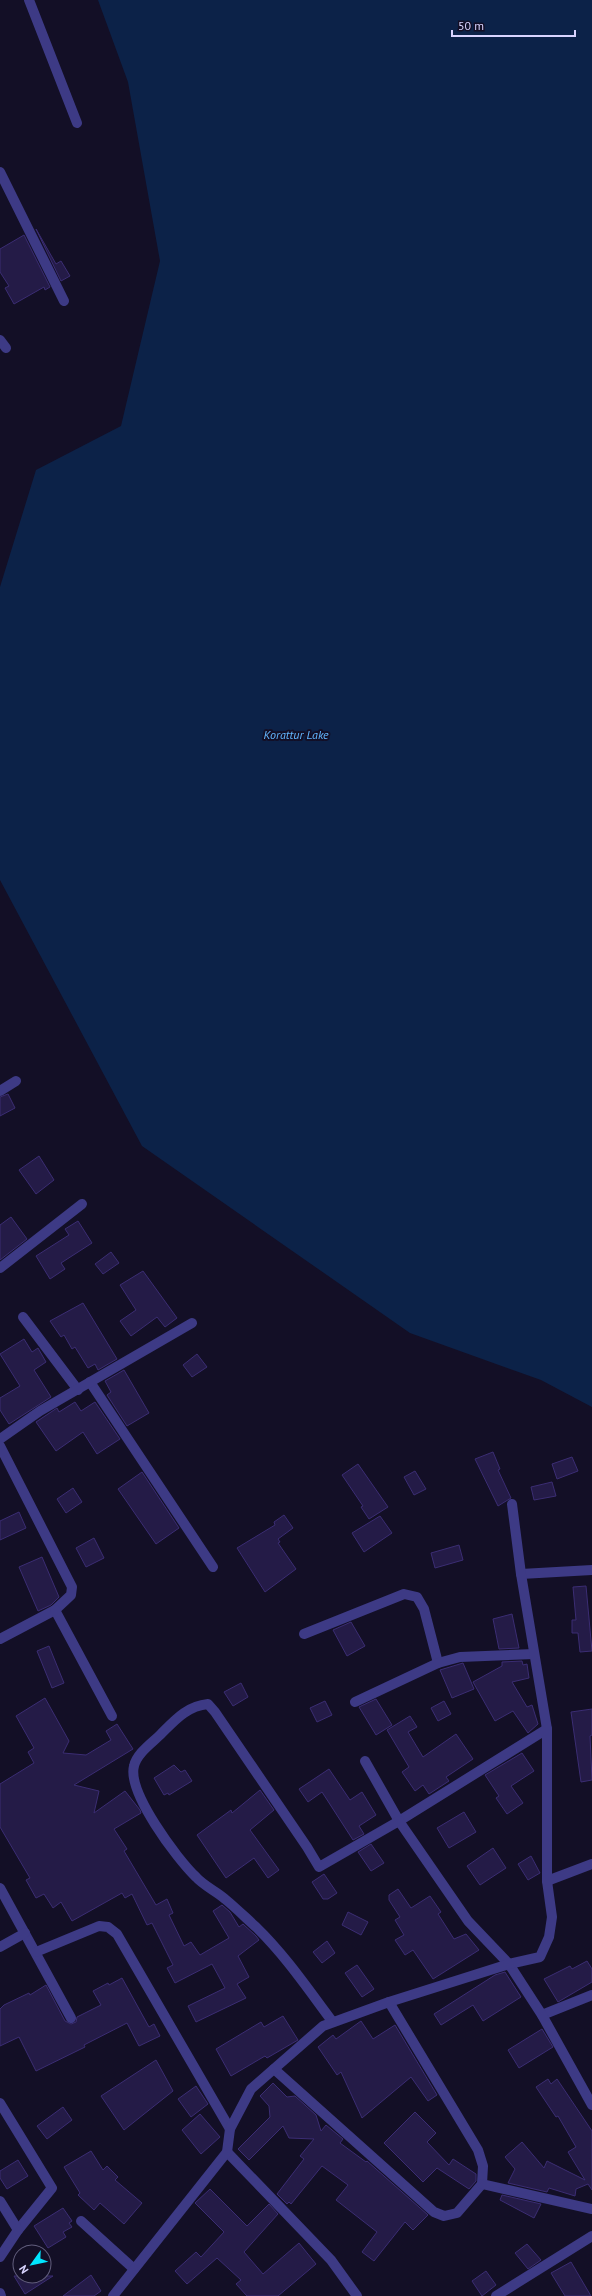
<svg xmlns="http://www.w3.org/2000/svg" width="592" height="2296" font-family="'PT Sans',sans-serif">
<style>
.water{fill:#0c2248}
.building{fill:#241b47;stroke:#3b2d73}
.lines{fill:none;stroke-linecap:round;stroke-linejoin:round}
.street{stroke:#3d3a85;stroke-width:10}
.labels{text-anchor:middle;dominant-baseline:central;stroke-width:4;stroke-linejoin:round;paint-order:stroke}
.water-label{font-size:12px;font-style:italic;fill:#62b6ff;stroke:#130f26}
</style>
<rect width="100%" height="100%" fill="#130f26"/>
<polygon class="water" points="98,0 592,0 592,1407 541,1380 410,1333 142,1146 0,880 0,587 36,470 121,426 160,261 128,82"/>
<g class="building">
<polygon points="36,229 56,264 61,261 70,276 61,281"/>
<polygon points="24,235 50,287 45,290 44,287 14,304 5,288 9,286 0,272 0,249"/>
<polygon points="8,1094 15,1108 0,1116 0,1097"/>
<polygon points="39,1156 54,1180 36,1194 19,1170"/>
<polygon points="11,1217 27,1239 0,1260 0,1225"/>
<polygon points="78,1221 92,1243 61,1263 65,1269 50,1279 36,1256 69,1235 65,1229"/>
<polygon points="111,1252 119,1263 103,1274 95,1264"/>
<polygon points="143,1271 177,1318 165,1327 157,1317 131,1336 120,1321 136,1310 120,1285"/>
<polygon points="83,1303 117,1359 98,1370 95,1364 88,1368 75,1347 72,1349 64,1335 61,1337 50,1321"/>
<polygon points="24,1339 32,1352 38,1348 46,1362 34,1370 51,1397 9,1424 0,1410 0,1398 20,1386 0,1354"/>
<polygon points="197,1354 207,1367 192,1377 183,1365"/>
<polygon points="124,1370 149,1413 127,1426 107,1395 111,1392 105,1381"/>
<polygon points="75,1402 81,1411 95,1402 120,1439 97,1454 83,1432 56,1451 36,1422 57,1408 59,1412"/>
<polygon points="493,1452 500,1469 498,1470 511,1498 498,1506 475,1459"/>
<polygon points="572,1457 578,1471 557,1479 552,1464"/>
<polygon points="358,1464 388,1507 369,1519 361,1507 363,1506 342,1475"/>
<polygon points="415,1471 426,1489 414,1495 404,1477"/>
<polygon points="142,1472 179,1528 156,1544 118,1489"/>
<polygon points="552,1482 556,1496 534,1500 531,1487"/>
<polygon points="73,1488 82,1502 66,1513 57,1499"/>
<polygon points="19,1512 26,1528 0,1540 0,1521"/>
<polygon points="284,1515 293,1528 278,1539 280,1542 278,1543 296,1569 265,1592 237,1548 275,1525 274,1522"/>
<polygon points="380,1516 392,1533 364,1552 352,1533"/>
<polygon points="94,1538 104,1558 86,1567 76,1548"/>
<polygon points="459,1545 463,1560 435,1568 431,1553"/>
<polygon points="42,1557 59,1597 51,1605 38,1611 19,1567"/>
<polygon points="586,1586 592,1651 580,1652 578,1633 572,1633 572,1620 576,1620 573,1587"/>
<polygon points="512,1614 519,1648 499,1649 493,1619"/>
<polygon points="351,1622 365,1646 347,1656 333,1630"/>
<polygon points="49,1646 64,1683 52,1688 37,1651"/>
<polygon points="522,1661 523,1665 527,1664 529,1678 512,1682 527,1707 532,1705 538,1724 528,1733 513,1711 495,1721 473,1682 502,1666 502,1662"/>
<polygon points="463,1663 474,1689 452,1698 440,1670"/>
<polygon points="241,1683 248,1697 233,1706 224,1692"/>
<polygon points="45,1698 69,1741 63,1753 86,1755 111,1740 106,1731 117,1724 133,1749 74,1785 99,1791 94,1813 125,1791 140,1810 141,1813 114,1829 127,1849 124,1851 156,1905 167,1899 173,1913 169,1915 184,1946 191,1942 200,1955 229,1938 213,1911 222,1905 230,1912 239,1927 243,1924 256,1936 259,1940 238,1956 249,1977 237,1984 246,1998 196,2022 188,2006 225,1988 212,1964 175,1983 167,1968 173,1965 152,1923 147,1925 132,1894 125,1898 122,1893 72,1921 61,1902 53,1908 44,1894 36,1898 26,1880 30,1878 0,1827 0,1784 34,1763 28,1752 34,1748 16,1716"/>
<polygon points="376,1699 392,1725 376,1735 359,1707"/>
<polygon points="325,1701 332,1715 317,1722 310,1708"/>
<polygon points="444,1701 451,1714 438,1721 431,1708"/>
<polygon points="592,1709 592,1735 590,1736 592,1780 581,1782 571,1712"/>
<polygon points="410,1716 417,1727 408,1732 423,1757 456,1734 473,1759 446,1777 449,1781 429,1794 423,1785 415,1791 402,1772 409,1767 387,1730"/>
<polygon points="522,1753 534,1771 511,1786 523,1803 507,1814 496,1798 499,1796 485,1775"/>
<polygon points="174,1765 181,1772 185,1770 192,1781 169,1795 168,1793 164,1795 154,1778"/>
<polygon points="329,1769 350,1800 362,1792 376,1815 359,1826 364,1834 353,1840 322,1792 308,1802 299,1789"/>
<polygon points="260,1790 274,1810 250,1830 279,1870 268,1878 254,1858 226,1878 197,1835 231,1810 232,1813"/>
<polygon points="464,1812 476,1832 449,1848 437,1828"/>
<polygon points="371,1844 384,1863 371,1871 358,1852"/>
<polygon points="493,1848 506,1868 480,1885 467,1866"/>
<polygon points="531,1856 540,1873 528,1880 518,1864"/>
<polygon points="324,1874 337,1893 328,1899 323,1899 312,1882"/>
<polygon points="398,1889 411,1908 430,1896 441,1912 438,1914 454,1939 466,1934 479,1950 433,1979 413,1950 405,1955 395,1940 404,1935 395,1920 400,1917 389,1900 389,1895"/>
<polygon points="348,1912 368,1922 361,1935 342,1925"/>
<polygon points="327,1941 335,1953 322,1963 313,1952"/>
<polygon points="587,1961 592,1969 592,1982 558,2002 544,1979 570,1966 572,1969"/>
<polygon points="357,1965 374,1989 362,1997 345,1973"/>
<polygon points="505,1972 521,1997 483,2021 473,2005 441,2025 434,2014 495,1975"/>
<polygon points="122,1978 149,2027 154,2024 160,2036 139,2046 127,2023 84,2045 85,2047 36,2071 19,2037 0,2046 0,2009 4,2005 29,1993 30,1995 46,1985 65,2021 71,2024 76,2022 77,2017 101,2005 93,1991 108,1983 109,1985"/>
<polygon points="283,2016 298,2040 267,2058 265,2056 231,2076 216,2049 261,2022 264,2027"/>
<polygon points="361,2021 373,2039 395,2025 437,2095 428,2101 411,2077 362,2118 341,2072 337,2075 318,2047 333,2035 336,2039"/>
<polygon points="542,2029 553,2047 519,2068 508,2050"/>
<polygon points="156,2060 173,2091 124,2130 101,2096"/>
<polygon points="548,2079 551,2084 557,2079 592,2131 592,2190 588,2184 576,2189 575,2196 549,2188 547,2192 508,2183 515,2169 505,2157 522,2142 544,2168 547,2161 585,2180 568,2152 576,2147 558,2116 556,2117 536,2087"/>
<polygon points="273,2083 287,2097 295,2096 316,2115 321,2131 326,2125 343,2139 340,2143 366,2162 367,2161 428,2215 413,2230 405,2222 374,2261 362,2252 377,2232 336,2200 348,2185 322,2166 291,2204 289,2202 287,2204 277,2194 304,2159 300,2156 314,2139 289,2138 283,2126 249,2160 238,2149 270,2117 269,2106 260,2096"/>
<polygon points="196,2086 208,2104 191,2117 178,2099"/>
<polygon points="63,2107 72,2120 47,2139 37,2126"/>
<polygon points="415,2112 436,2133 427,2142 449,2165 453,2159 476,2174 476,2181 469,2189 437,2168 423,2182 384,2143"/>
<polygon points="200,2114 220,2137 201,2154 182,2130"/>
<polygon points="91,2151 103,2170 107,2166 118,2177 115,2180 142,2203 124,2224 100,2203 94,2210 78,2195 80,2193 64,2167"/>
<polygon points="18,2160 28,2176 7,2189 0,2178 0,2171"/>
<polygon points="210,2189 247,2226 269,2204 278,2214 244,2252 263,2274 299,2243 316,2264 278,2296 247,2296 236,2284 241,2280 217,2258 187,2284 175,2271 196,2252 201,2257 224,2232 195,2203"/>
<polygon points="502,2195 541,2204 534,2218 500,2200"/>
<polygon points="63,2208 72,2221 69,2223 72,2227 63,2232 66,2237 48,2248 34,2226"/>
<polygon points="527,2244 541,2260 528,2269 515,2253"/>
<polygon points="571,2262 591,2296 565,2296 551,2273"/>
<polygon points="486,2271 496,2285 482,2296 472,2281"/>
<polygon points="91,2275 101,2291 94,2296 63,2296"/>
<polygon points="14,2276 53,2276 25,2294"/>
</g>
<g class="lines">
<g class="street">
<polyline points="29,0 77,123"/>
<polyline points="0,172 64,301"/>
<polyline points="0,340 6,348"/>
<polyline points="0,1091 16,1081"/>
<polyline points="0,1268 82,1204"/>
<polyline points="23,1317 78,1390"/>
<polyline points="90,1382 213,1567"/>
<polyline points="0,1439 40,1411 192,1323"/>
<polyline points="0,1446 72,1587 71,1595 55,1610 0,1639"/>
<polyline points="521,1574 592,1570"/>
<polyline points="55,1610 112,1716"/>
<polyline points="304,1634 404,1594 417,1597 424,1609 438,1663"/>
<polyline points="355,1702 438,1663 460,1657 534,1654"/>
<polyline points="365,1761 399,1821 547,1729"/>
<polyline points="547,1881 592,1864"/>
<polyline points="0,1888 71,2018"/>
<polyline points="0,1947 25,1933"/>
<polyline points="36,1952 99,1926 108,1927 117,1934 230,2129"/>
<polyline points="542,2015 592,1995"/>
<path d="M 332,2021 C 308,1989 285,1955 256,1927 C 246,1918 236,1908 225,1899 C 216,1891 204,1886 196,1877 C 177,1859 127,1792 134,1766 C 137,1753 152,1743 161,1734 C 175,1720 187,1706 208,1704 L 215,1712 L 307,1847 L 319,1867 L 399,1821 L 468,1921 L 509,1964 L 542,2015 L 592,2105"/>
<polyline points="274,2069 434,2212 444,2216 457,2213 482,2184 483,2166 478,2150 389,2002"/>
<polyline points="0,2103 52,2188 18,2230"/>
<polyline points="227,2152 331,2260 357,2296"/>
<polyline points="482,2184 591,2209"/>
<polyline points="0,2201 18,2230 0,2257"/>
<polyline points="81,2221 134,2269"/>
<polyline points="0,2293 1,2296"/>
<polyline points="113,2296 227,2152 230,2129 251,2089 323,2026 389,2002 509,1964 540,1957 549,1937 552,1917 547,1881 547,1729 521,1574 512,1504"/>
<polyline points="496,2296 592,2236"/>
</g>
</g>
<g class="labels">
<g class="water-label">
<text x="296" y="734">Korattur Lake</text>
</g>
</g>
<g transform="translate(32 2264) rotate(237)"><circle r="19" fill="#130f26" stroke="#625e7d"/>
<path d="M0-3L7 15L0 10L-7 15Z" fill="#00e5ff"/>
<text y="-6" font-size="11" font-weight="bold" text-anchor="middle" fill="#d9d4ff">N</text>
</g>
<path d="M452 30v6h123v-6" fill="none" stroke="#d9d4ff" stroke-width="2"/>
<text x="458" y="30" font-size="12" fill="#d9d4ff" stroke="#130f26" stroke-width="3" paint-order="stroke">50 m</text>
</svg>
